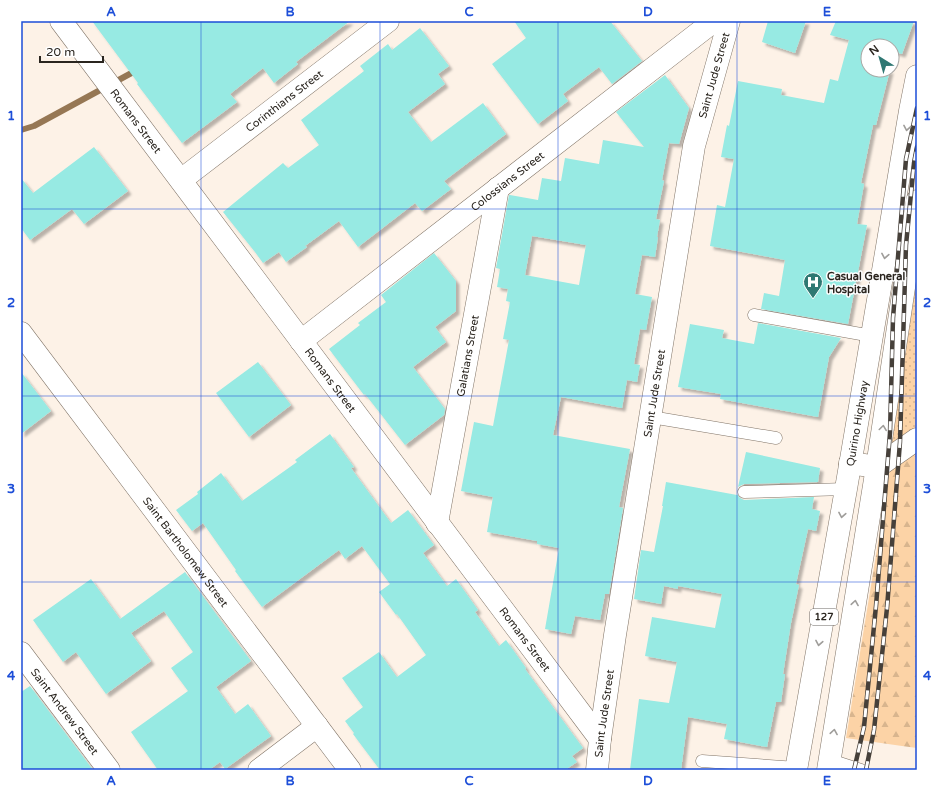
<svg xmlns="http://www.w3.org/2000/svg" width="938" height="791" font-family="'Varela Round',sans-serif">
<style>
.forest{fill:url(#forest-firs)}
.park{fill:url(#park-dots)}
.lines{fill:none;stroke-linecap:round;stroke-linejoin:round}
.stream{stroke:#967754;stroke-width:6}
.building{fill:#97eae3;fill-rule:evenodd;filter:url(#shadow)}
.lane-casing{stroke:#807467;stroke-width:13}
.street-casing{stroke:#807467;stroke-width:23}
.primary-casing{stroke:#807467;stroke-width:23}
.lane{stroke:#fff;stroke-width:12}
.street{stroke:#fff;stroke-width:22}
.primary{stroke:#fff;stroke-width:22}
.rail-casing{stroke:#46403a;stroke-width:4.5}
.rail{stroke:#fff;stroke-width:3;stroke-dasharray:9;stroke-linecap:butt}
.oneway{stroke:#9f9d9a}
.grid{fill:none;stroke:#1d4ed8;stroke-width:1;stroke-opacity:0.55}
.labels{text-anchor:middle;dominant-baseline:central;stroke-width:3;stroke-linejoin:round;paint-order:stroke}
.shield{fill:#fff;stroke:#6a6662;stroke-width:1}
.shield-label{font-size:10px;font-weight:bold;fill:#2a251f}
.street-label{font-size:11px;fill:#2a251f;stroke:#fff}
.poi-label{font-size:11px;font-weight:bold;fill:#2a251f;stroke:#fff;text-anchor:start}
.neatline{fill:none;stroke:#1d4ed8;stroke-width:1.5}
.grid-label{font-size:13px;text-anchor:middle;font-weight:bold;fill:#1d4ed8}
</style>
<defs>
<pattern id="forest-firs" width="22" height="20" patternUnits="userSpaceOnUse"><rect width="22" height="20" fill="#fcd3a6"/><path d="M5 1l3.5 6h-7zM16 11l3.5 6h-7z" fill="#d8b58e"/></pattern>
<pattern id="park-dots" width="8" height="8" patternUnits="userSpaceOnUse"><rect width="8" height="8" fill="#fcd3a6"/><path d="M2 2h.1M6 6h.1" fill="none" stroke="#d8b58e" stroke-width="1.8" stroke-linecap="round"/></pattern>
<filter id="shadow"><feDropShadow dx="3.5" dy="3.5" stdDeviation="1" flood-color="#0004"/></filter>
</defs>
<rect width="100%" height="100%" fill="#fdf2e7"/>
<polygon class="forest" points="917,305 917,748 902,746 846,738"/>
<polygon class="park" points="917,201 917,434 877,467"/>
<g class="lines">
<polyline class="stream" points="21,130 34,126 137,70"/>
</g>
<g class="building">
<polygon points="92,21 350,21 296,62 298,64 274,83 263,68 230,94 237,102 182,143 137,84 138,83"/>
<polygon points="514,21 610,21 642,61 612,84 599,67 563,94 568,101 538,124 492,64 526,38"/>
<polygon points="768,21 806,21 795,53 762,42"/>
<polygon points="836,21 914,21 902,54 895,52 892,64 892,46 868,46 868,70 890,70 876,125 873,125 861,183 864,184 857,224 867,225 848,324 761,309 764,293 779,296 785,260 710,246 717,205 725,207 734,159 721,157 727,125 729,126 738,81 782,89 781,95 824,103 830,79 838,81 849,40 830,35"/>
<polygon points="420,28 449,66 438,74 445,84 408,112 431,142 483,103 506,134 444,181 451,189 422,211 415,203 358,247 339,221 305,246 307,247 286,262 279,252 263,263 255,252 223,212 283,163 288,168 319,145 301,120 364,71 360,66 388,44 392,50"/>
<path d="M 665,75 L 689,108 L 679,144 L 669,143 L 662,180 L 664,181 L 656,219 L 660,220 L 657,237 L 658,237 L 655,257 L 642,255 L 635,294 L 652,297 L 646,330 L 640,329 L 634,364 L 640,365 L 637,382 L 627,380 L 622,408 L 561,397 L 553,435 L 630,449 L 619,507 L 623,508 L 609,594 L 605,594 L 600,620 L 575,616 L 571,634 L 545,629 L 559,548 L 537,544 L 537,541 L 487,532 L 493,497 L 461,491 L 474,422 L 493,426 L 509,340 L 503,339 L 510,302 L 506,301 L 508,289 L 497,287 L 500,269 L 496,268 L 509,195 L 510,195 L 538,200 L 542,178 L 561,181 L 565,158 L 599,164 L 603,140 L 644,147 L 616,112 ZM 532,236 L 586,245 L 579,285 L 525,275 Z"/>
<polygon points="94,147 128,191 84,224 72,209 30,240 21,228 21,178 33,193"/>
<polygon points="434,253 456,281 456,311 435,327 446,342 413,367 445,409 444,415 405,445 365,394 364,395 329,349 360,325 358,323 386,302 381,295"/>
<polygon points="758,323 841,338 829,357 818,417 720,399 721,394 678,387 690,324 724,330 722,338 754,344"/>
<polygon points="258,362 291,405 249,437 216,393"/>
<polygon points="21,372 51,411 21,434"/>
<polygon points="330,434 354,467 351,468 391,523 408,510 434,545 423,553 447,586 456,579 478,610 475,612 499,646 506,640 526,668 525,669 583,748 572,756 577,762 565,770 380,770 353,734 354,733 345,721 363,707 342,678 379,652 397,677 426,655 397,614 396,615 379,592 390,584 362,546 345,559 339,550 262,607 235,571 236,570 203,523 192,531 176,510 198,494 197,492 221,473 242,501 297,462 295,460"/>
<polygon points="746,452 820,468 818,482 744,484 738,487"/>
<polygon points="666,482 737,495 737,494 740,498 744,500 814,497 812,509 820,511 816,531 808,529 796,584 799,585 791,623 783,674 785,674 781,702 776,702 767,747 724,739 727,724 688,717 681,770 630,770 639,699 669,703 677,662 645,656 652,617 715,628 722,594 678,586 678,589 664,586 661,604 634,599 641,550 654,552 663,506 662,506"/>
<polygon points="185,572 251,661 216,687 235,714 248,704 271,736 225,769 220,762 209,770 158,770 131,732 188,691 171,668 193,652 164,611 131,633 151,661 106,694 76,652 63,662 33,620 91,579 120,619"/>
<polygon points="30,686 93,770 21,770 21,692"/>
</g>
<g class="lines">
<defs>
<g id="lane">
<polyline points="754,315 872,336"/>
<polyline points="651,417 776,438"/>
<polyline points="744,492 846,489"/>
<polyline points="830,760 861,770"/>
<polyline points="702,761 797,768"/>
</g>
<g id="street">
<path id="s1" d="M 61,21 L 600,739"/>
<path id="s2" d="M 181,180 L 388,21"/>
<path id="s3" d="M 21,333 L 350,770"/>
<path id="s4" d="M 301,341 L 714,21"/>
<polyline points="850,463 877,467 917,439"/>
<path id="s5" d="M 437,523 L 498,188"/>
<path id="s6" d="M 21,653 L 109,770"/>
<polyline points="259,770 317,726"/>
<path id="s7" d="M 597,770 L 600,739 L 615,635 L 694,146 L 729,21"/>
</g>
<g id="primary">
<path id="s8" d="M 796,770 L 846,489 L 910,111 L 917,76"/>
<polyline points="828,770 877,467 917,201"/>
</g>
</defs>
<use href="#lane" class="lane-casing"/>
<use href="#street" class="street-casing"/>
<use href="#primary" class="primary-casing"/>
<use href="#lane" class="lane"/>
<use href="#street" class="street"/>
<use href="#primary" class="primary"/>
<defs>
<g id="rail">
<polyline points="854,770 864,727 876,606 890,433 893,318 906,159 917,108"/>
<polyline points="866,770 874,730 887,608 900,442 906,245 914,163 917,147"/>
</g>
</defs>
<use href="#rail" class="rail-casing"/>
<use href="#rail" class="rail"/>
</g>
<defs><path id="oneway-chevron" d="M-2-3.5L2.5 0L-2 3.5" fill="none" stroke-width="1.6" stroke-linecap="round" stroke-linejoin="round"/></defs>
<g class="oneway">
<use href="#oneway-chevron" transform="translate(907 128) rotate(100)"/>
<use href="#oneway-chevron" transform="translate(885 256) rotate(100)"/>
<use href="#oneway-chevron" transform="translate(883 428) rotate(-82)"/>
<use href="#oneway-chevron" transform="translate(842 515) rotate(100)"/>
<use href="#oneway-chevron" transform="translate(855 603) rotate(-81)"/>
<use href="#oneway-chevron" transform="translate(819 643) rotate(100)"/>
<use href="#oneway-chevron" transform="translate(834 732) rotate(-81)"/>
</g>
<path class="grid" d="M 201,21 L 201,770M 380,21 L 380,770M 558,21 L 558,770M 737,21 L 737,770M 21,209 L 917,209M 21,396 L 917,396M 21,582 L 917,582"/>
<defs>
<symbol id="hospital-pin" viewBox="-11 -11 22 30"><path d="M0 17L-7.5 6A9.5 9.5 0 1 1 7.5 6Z" fill="#2f7873" stroke="#fff"/><path d="M-5-5h3v3.5h4V-5h3V5h-3V1.5h-4V5h-3Z" fill="#fff"/></symbol>
</defs>
<g fill-rule="evenodd">
<use href="#hospital-pin" x="802" y="271" width="22" height="30"/>
</g>
<g class="labels">
<rect class="shield" x="810" y="609" width="28" height="16" rx="3"/>
<g class="shield-label">
<text x="824" y="617">127</text>
</g>
<g class="street-label">
<text stroke="none"><textPath href="#s7" startOffset="705">Saint Jude Street</textPath></text>
<text stroke="none"><textPath href="#s2" startOffset="130">Corinthians Street</textPath></text>
<text stroke="none"><textPath href="#s1" startOffset="125">Romans Street</textPath></text>
<text stroke="none"><textPath href="#s4" startOffset="261">Colossians Street</textPath></text>
<text stroke="none"><textPath href="#s5" startOffset="170">Galatians Street</textPath></text>
<text stroke="none"><textPath href="#s1" startOffset="449">Romans Street</textPath></text>
<text stroke="none"><textPath href="#s7" startOffset="381">Saint Jude Street</textPath></text>
<text stroke="none"><textPath href="#s8" startOffset="352">Quirino Highway</textPath></text>
<text stroke="none"><textPath href="#s3" startOffset="274">Saint Bartholomew Street</textPath></text>
<text stroke="none"><textPath href="#s1" startOffset="773">Romans Street</textPath></text>
<text stroke="none"><textPath href="#s6" startOffset="73">Saint Andrew Street</textPath></text>
<text stroke="none"><textPath href="#s7" startOffset="57">Saint Jude Street</textPath></text>
</g>
<g class="poi-label">
<text x="827" y="276">Casual General<tspan x="827" dy="13">Hospital</tspan></text>
</g>
</g>
<rect width="938" height="791" fill="none" stroke="#ffffff" stroke-width="44"/>
<g transform="translate(880 58) rotate(323)"><circle r="19" fill="#ffffff" stroke="#aaa8a5"/>
<path d="M0-3L7 15L0 10L-7 15Z" fill="#2f7873"/>
<text y="-6" font-size="11" font-weight="bold" text-anchor="middle" fill="#2a251f">N</text>
</g>
<path d="M40 56v6h63v-6" fill="none" stroke="#2a251f" stroke-width="2"/>
<text x="46" y="56" font-size="12" fill="#2a251f" stroke="#ffffff" stroke-width="3" paint-order="stroke">20 m</text>
<rect x="22" y="22" width="894" height="747" class="neatline"/>
<g class="grid-label">
<text x="111" y="16">A</text>
<text x="290" y="16">B</text>
<text x="469" y="16">C</text>
<text x="648" y="16">D</text>
<text x="827" y="16">E</text>
<text x="11" y="120">1</text>
<text x="927" y="120">1</text>
<text x="11" y="307">2</text>
<text x="927" y="307">2</text>
<text x="11" y="493">3</text>
<text x="927" y="493">3</text>
<text x="11" y="680">4</text>
<text x="927" y="680">4</text>
<text x="111" y="785">A</text>
<text x="290" y="785">B</text>
<text x="469" y="785">C</text>
<text x="648" y="785">D</text>
<text x="827" y="785">E</text>
</g>
</svg>
